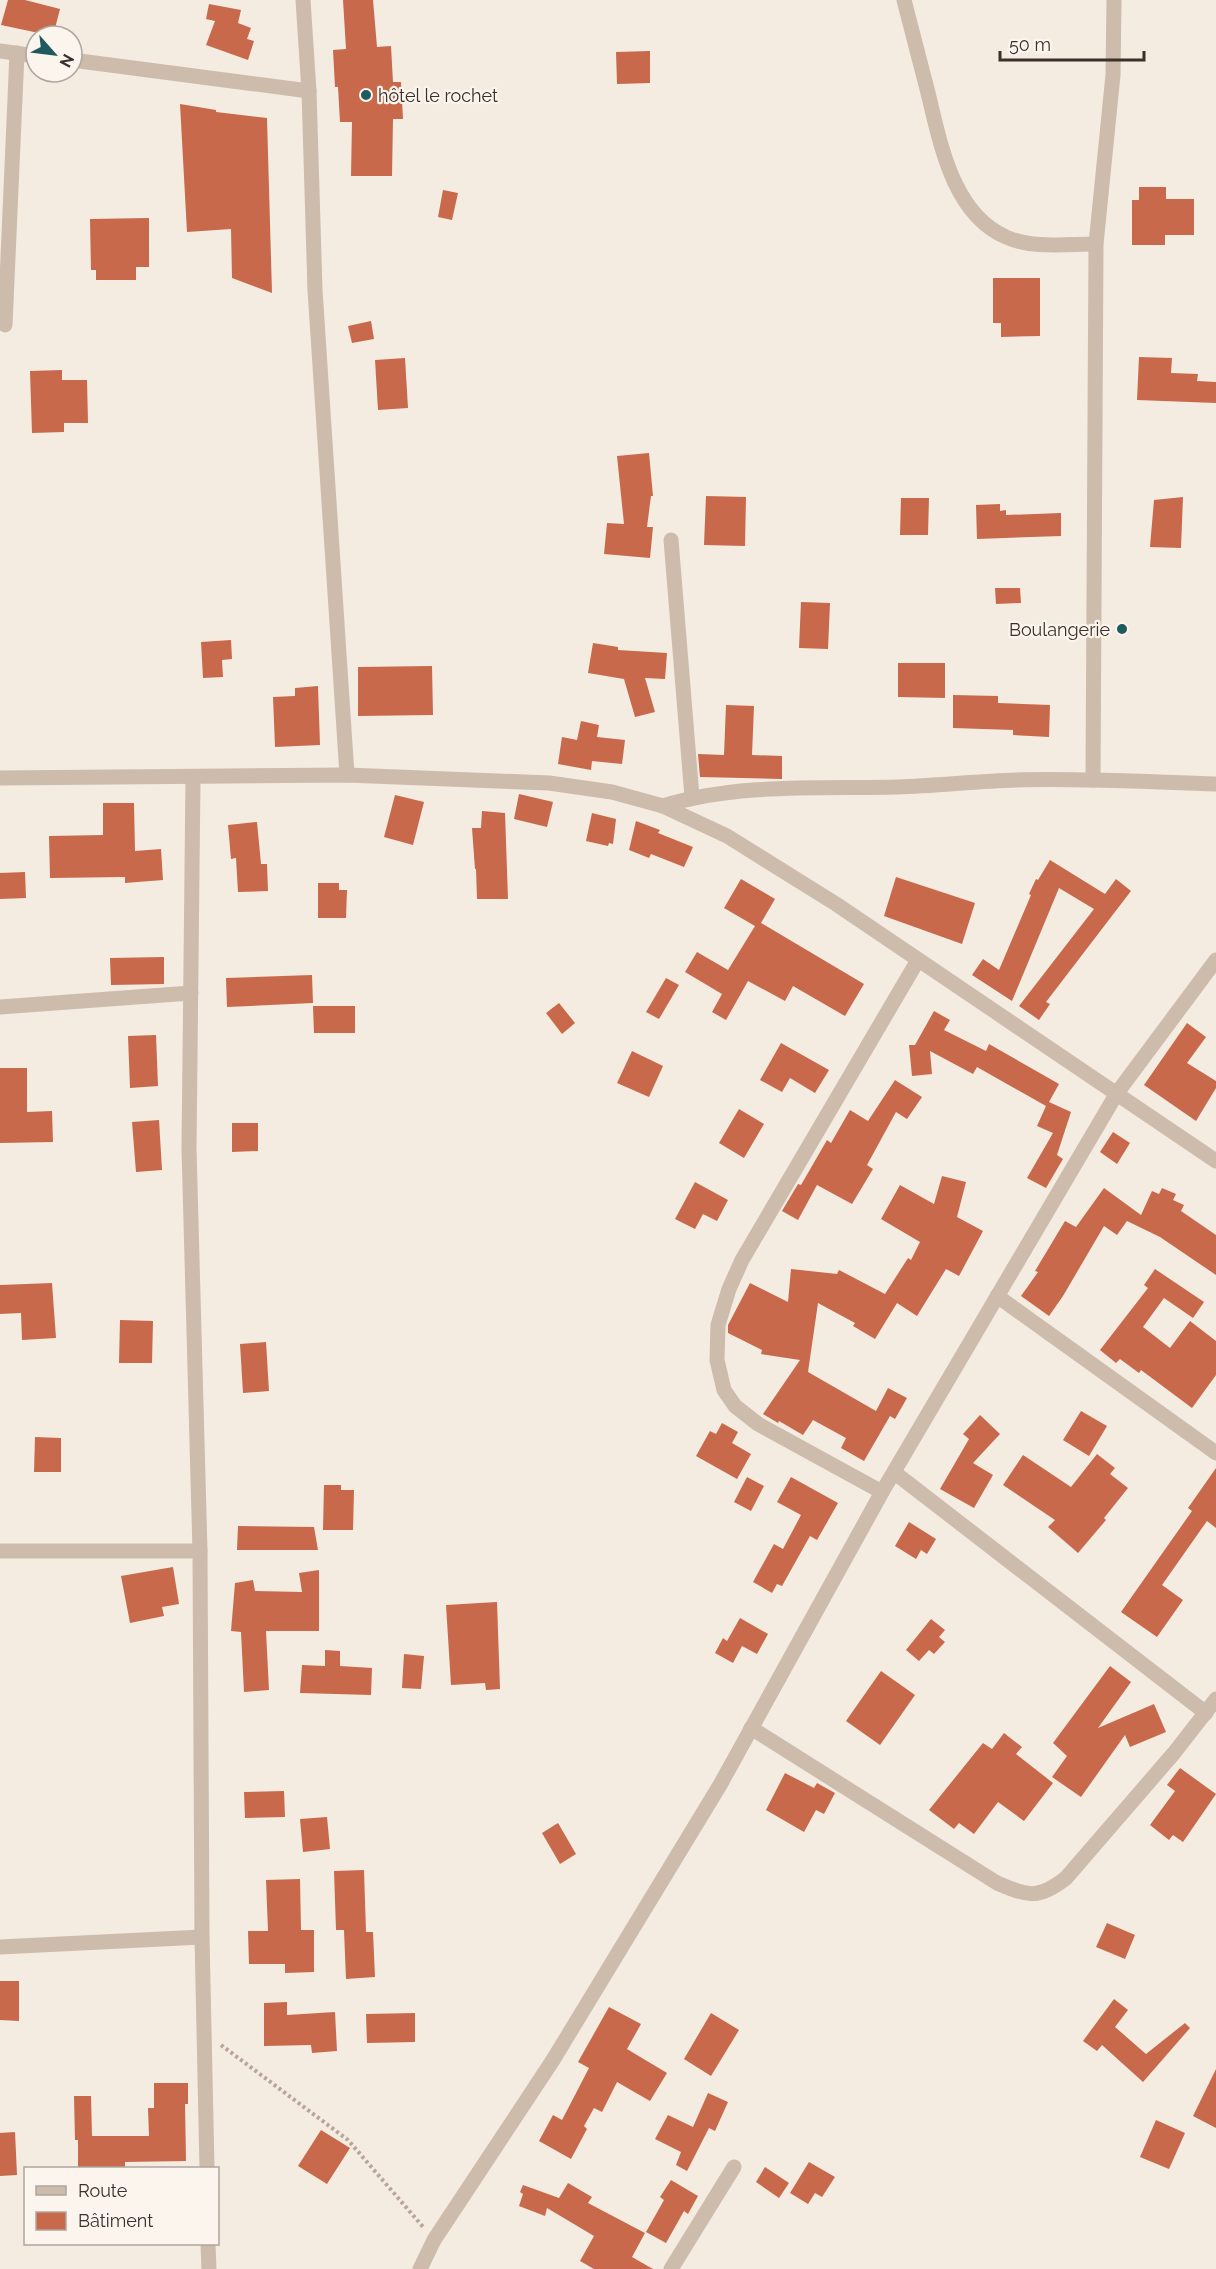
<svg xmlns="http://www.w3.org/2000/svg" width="1216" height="2269" font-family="Raleway,sans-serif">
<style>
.building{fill:#c8694b}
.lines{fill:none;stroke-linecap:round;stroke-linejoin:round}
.path{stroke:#b9a596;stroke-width:4;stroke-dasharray:3 3;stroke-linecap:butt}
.minor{stroke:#cdbbac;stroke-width:15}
.tertiary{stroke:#cdbbac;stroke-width:15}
.poi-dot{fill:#1f5a5e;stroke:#fbf5ee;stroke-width:2}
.labels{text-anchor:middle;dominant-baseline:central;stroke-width:4.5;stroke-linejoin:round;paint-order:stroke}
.poi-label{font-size:18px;fill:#3b302b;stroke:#fbf5ee;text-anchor:start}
</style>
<rect width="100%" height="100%" fill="#f4ebe1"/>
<g class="building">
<polygon points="8,0 25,0 60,9 53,36 1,25"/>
<polygon points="343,0 373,0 377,47 391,46 393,82 401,82 403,119 393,119 392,176 351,176 352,122 340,122 338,87 335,87 333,50 346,49"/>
<polygon points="209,4 241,10 238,23 251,28 247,39 254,41 248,60 206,45 215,21 206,19"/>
<polygon points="650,51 650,83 617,84 616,52"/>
<polygon points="180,104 216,110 216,112 267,118 272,293 232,278 231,229 187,232"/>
<polygon points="1139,187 1166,187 1166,199 1194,199 1194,235 1165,235 1165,245 1132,245 1132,200 1139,200"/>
<polygon points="443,190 458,193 452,220 438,217"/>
<polygon points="149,218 149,267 136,267 136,280 96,280 96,270 91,270 90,219"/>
<polygon points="993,278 1040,278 1040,336 1001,337 1001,323 993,323"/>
<polygon points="371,321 374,339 352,343 348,326"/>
<polygon points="1139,357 1172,358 1171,373 1198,374 1197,381 1216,382 1216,403 1137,400"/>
<polygon points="405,358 408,408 378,410 375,360"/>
<polygon points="62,370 62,380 87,380 88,423 64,423 64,432 32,433 30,371"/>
<polygon points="649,453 653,496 651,496 647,527 653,527 650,558 604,554 607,523 624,524 617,456"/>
<polygon points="706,496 746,497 745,546 704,545"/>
<polygon points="1183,497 1181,548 1150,547 1154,500"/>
<polygon points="901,498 929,498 928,535 900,535"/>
<polygon points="1000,504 1000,511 1006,510 1006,515 1061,513 1061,536 977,539 976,505"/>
<polygon points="995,588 1020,588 1021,603 996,604"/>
<polygon points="801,602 830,603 828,649 799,648"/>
<polygon points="231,640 232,659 222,660 223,677 203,678 201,642"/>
<polygon points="593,643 618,647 618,650 667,653 665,679 645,678 655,712 635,717 624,679 588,673"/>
<polygon points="898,663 945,663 945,698 898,697"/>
<polygon points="432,666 433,715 358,716 358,667"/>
<polygon points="318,686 320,745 275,747 273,697 295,696 295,688"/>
<polygon points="953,695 998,696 998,703 1050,705 1049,737 1013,735 1013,730 953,728"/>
<polygon points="726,705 754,706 752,755 782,756 782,779 700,777 698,754 724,755"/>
<polygon points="581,721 599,725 597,737 625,740 622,764 592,761 591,770 558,764 562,737 577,740"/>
<polygon points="519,794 553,802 547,827 514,819"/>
<polygon points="395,795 424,802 413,845 384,837"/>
<polygon points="103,803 134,803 135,851 161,849 163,880 125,883 125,877 50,878 49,836 103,835"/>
<polygon points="482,811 505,813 508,899 477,899 476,869 475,869 472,828 481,828"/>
<polygon points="592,813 616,819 613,844 609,843 608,846 586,841"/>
<polygon points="636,821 660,830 658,833 693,847 684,867 651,854 649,858 629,850"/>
<polygon points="257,822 261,864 267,864 268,891 238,892 236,858 231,859 228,825"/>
<polygon points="1050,860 1105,894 1116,879 1131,891 1046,1002 1050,1004 1039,1020 1019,1006 1094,909 1059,888 1012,1001 972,975 983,959 999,970 1031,895 1029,894 1036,879 1038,880"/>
<polygon points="25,872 26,898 0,899 0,873"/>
<polygon points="896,877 975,903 962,944 884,916"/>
<polygon points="741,879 775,899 761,923 864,984 845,1016 793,986 785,1001 748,981 726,1020 712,1012 722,994 685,972 697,952 728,970 755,926 724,908"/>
<polygon points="318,883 339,883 339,890 347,890 346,918 318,918"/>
<polygon points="164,957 164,984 111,985 110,958"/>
<polygon points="312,975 313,1003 227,1007 226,978"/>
<polygon points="666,978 679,985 659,1019 646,1012"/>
<polygon points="559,1003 575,1023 562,1034 546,1013"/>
<polygon points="313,1006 355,1006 355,1033 314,1033"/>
<polygon points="934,1011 950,1020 944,1030 986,1051 989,1044 1059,1084 1049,1102 1071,1112 1057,1155 1063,1159 1046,1188 1027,1178 1053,1133 1037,1126 1046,1106 977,1067 973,1074 930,1051 932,1074 912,1076 909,1045 915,1045"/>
<polygon points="1187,1023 1206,1037 1187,1063 1216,1081 1216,1088 1196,1121 1144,1085"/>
<polygon points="156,1035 158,1086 130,1088 128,1036"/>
<polygon points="781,1043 829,1070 815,1093 790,1078 782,1092 760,1080"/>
<polygon points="632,1051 663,1066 649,1097 617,1083"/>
<polygon points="0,1068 27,1068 27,1112 52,1111 53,1142 0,1143"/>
<polygon points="895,1080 922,1097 907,1119 896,1112 867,1165 873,1169 852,1204 817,1185 798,1220 782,1211 798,1184 801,1185 827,1140 831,1143 850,1110 868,1121"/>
<polygon points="739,1109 764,1124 744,1158 719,1143"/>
<polygon points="159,1120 162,1170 136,1172 132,1122"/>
<polygon points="232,1123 258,1123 258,1151 232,1152"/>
<polygon points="1113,1132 1130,1143 1117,1164 1100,1152"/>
<polygon points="942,1176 966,1182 957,1217 983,1231 959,1276 946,1269 917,1316 897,1303 875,1339 853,1326 855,1323 818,1303 808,1372 876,1411 888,1388 907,1398 895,1419 890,1416 864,1461 841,1448 846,1438 813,1420 803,1435 779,1421 778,1423 763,1414 800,1360 761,1354 762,1350 728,1333 728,1325 750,1283 788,1302 791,1269 837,1274 839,1270 885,1294 908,1258 911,1260 920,1242 881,1219 900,1185 934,1204"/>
<polygon points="695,1182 728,1200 717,1221 703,1214 695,1229 675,1219"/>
<polygon points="1104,1188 1141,1215 1152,1191 1159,1194 1162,1188 1176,1194 1173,1200 1184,1205 1181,1211 1216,1235 1216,1275 1160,1237 1127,1221 1117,1235 1104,1226 1063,1296 1049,1316 1021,1296 1038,1272 1035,1271 1065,1221 1076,1227"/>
<polygon points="1155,1269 1204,1302 1193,1318 1164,1298 1143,1327 1170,1348 1190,1321 1216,1341 1216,1375 1192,1408 1141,1370 1139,1373 1120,1359 1116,1363 1100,1350 1148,1288 1144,1285"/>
<polygon points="52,1283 56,1338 22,1340 21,1313 0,1314 0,1285"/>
<polygon points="120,1320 153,1321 152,1363 119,1363"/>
<polygon points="266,1342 269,1391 243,1393 240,1344"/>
<polygon points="1081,1411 1107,1426 1089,1456 1063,1440"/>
<polygon points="980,1415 1000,1434 973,1463 993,1475 974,1508 940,1489 969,1439 963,1434"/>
<polygon points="722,1423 738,1432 732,1443 751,1454 737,1479 696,1456 710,1431 716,1434"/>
<polygon points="35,1437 61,1438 61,1472 34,1472"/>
<polygon points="1097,1454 1115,1468 1110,1474 1128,1488 1104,1518 1106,1520 1078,1553 1048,1527 1055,1520 1003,1485 1023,1455 1071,1487"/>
<polygon points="1216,1468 1216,1528 1207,1521 1162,1585 1183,1600 1157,1637 1121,1612 1192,1511 1188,1508"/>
<polygon points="747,1477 764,1486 751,1511 734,1502"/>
<polygon points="791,1477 838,1503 817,1540 810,1536 782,1586 777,1584 772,1593 753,1582 774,1544 783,1549 801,1515 777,1502"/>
<polygon points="324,1485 341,1485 341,1490 354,1490 353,1530 323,1530"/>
<polygon points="909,1522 936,1539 927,1554 921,1550 916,1559 895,1546"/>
<polygon points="238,1526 314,1527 318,1550 237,1550"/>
<polygon points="173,1567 179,1604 162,1607 164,1616 130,1623 121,1576"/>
<polygon points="319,1570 319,1631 266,1631 269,1690 244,1692 241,1632 231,1631 235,1583 253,1580 255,1591 302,1592 299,1573"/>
<polygon points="497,1602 500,1689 486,1690 485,1683 451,1685 446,1605"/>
<polygon points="740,1618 768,1634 757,1654 742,1646 733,1663 715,1653 723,1638 727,1641"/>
<polygon points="931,1619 945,1630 939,1637 945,1642 934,1654 929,1650 919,1661 906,1650"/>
<polygon points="325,1650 340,1651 340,1666 372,1668 371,1695 300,1693 302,1665 325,1666"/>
<polygon points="404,1654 424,1656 421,1689 402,1688"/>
<polygon points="1110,1666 1131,1682 1098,1728 1154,1704 1166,1732 1130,1747 1125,1735 1081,1797 1052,1777 1067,1756 1053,1743"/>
<polygon points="881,1671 915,1695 880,1745 846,1721"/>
<polygon points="1004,1733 1022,1747 1016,1754 1053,1783 1024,1821 998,1802 974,1834 959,1823 954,1829 929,1810 983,1743 992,1749"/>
<polygon points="1180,1768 1216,1794 1183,1842 1173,1835 1169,1840 1150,1825 1175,1791 1167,1785"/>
<polygon points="785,1773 814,1788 817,1783 835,1793 824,1814 816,1810 804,1832 766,1810"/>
<polygon points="284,1791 285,1817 245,1818 244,1792"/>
<polygon points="327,1817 330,1849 303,1852 300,1819"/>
<polygon points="558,1823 576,1854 560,1864 542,1833"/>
<polygon points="364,1870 366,1932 373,1932 375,1977 346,1979 344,1930 336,1930 334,1871"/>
<polygon points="300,1879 301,1930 314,1930 314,1972 285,1973 285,1964 249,1964 248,1931 268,1931 266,1880"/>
<polygon points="1107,1923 1135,1935 1125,1959 1096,1947"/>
<polygon points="0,1981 19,1981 19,2021 0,2020"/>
<polygon points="1114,1999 1128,2010 1115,2027 1146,2054 1185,2023 1190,2028 1143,2082 1102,2045 1097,2051 1083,2041"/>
<polygon points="287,2002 287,2015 335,2012 337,2051 312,2053 311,2045 264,2046 264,2003"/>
<polygon points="609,2007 641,2024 627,2049 667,2073 650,2101 617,2082 602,2112 594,2108 584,2126 587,2129 571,2159 539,2141 553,2115 562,2120 589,2068 578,2062"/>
<polygon points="415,2013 415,2042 367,2043 366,2014"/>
<polygon points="711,2013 739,2030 711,2076 684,2059"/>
<polygon points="1216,2069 1216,2128 1193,2116"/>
<polygon points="154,2083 188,2083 188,2104 185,2104 186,2161 125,2162 125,2169 78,2169 78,2140 75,2140 74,2096 91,2096 92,2136 149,2136 148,2108 154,2108"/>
<polygon points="708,2093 728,2102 715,2131 709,2128 687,2171 676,2165 681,2152 655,2139 668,2115 693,2127"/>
<polygon points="1156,2120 1185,2133 1169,2169 1140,2157"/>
<polygon points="321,2130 350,2148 327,2184 298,2166"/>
<polygon points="15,2132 17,2175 0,2176 0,2133"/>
<polygon points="809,2162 835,2177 822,2197 815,2193 808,2204 790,2193"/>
<polygon points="765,2167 789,2183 779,2198 756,2182"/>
<polygon points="671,2180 698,2196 688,2214 684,2211 666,2243 646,2232 664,2200 660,2197"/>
<polygon points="568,2183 592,2197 588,2203 645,2233 632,2257 653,2269 594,2269 580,2261 594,2236 547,2208 545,2216 519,2206 523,2194 520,2192 523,2185 559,2198"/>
</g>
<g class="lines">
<polyline class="path" points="221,2045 348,2140 424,2228"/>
<g class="minor">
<polyline points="303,0 309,91 315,290 347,775"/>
<path d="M 904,0 C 912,30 919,59 927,89 C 940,140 951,213 1006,237 C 1033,249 1067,244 1096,244"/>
<polyline points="0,51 36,56"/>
<polyline points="72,60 309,91"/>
<polyline points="5,325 17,53"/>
<polyline points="671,540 692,797"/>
<polyline points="193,778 189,1149 200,1551 202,1937 207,2168"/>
<polyline points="1093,780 1096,244 1113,75 1114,0"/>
<path d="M 663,806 C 738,783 820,789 898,787 C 937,786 976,781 1016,780 C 1082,778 1149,782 1216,784"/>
<polyline points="0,1007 191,993"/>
<polyline points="997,1296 1216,1453"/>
<polyline points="895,1473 1206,1713"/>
<polyline points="882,1492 758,1424 735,1406 724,1390 717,1360 718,1325 729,1289 742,1260 918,960"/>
<polyline points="0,1551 200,1551"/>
<path d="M 751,1728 L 997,1883 C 1028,1896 1038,1900 1066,1878 L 1174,1753 L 1216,1699"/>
<polyline points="0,1947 202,1937"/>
<polyline points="208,2244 209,2269"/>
<polyline points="420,2269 434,2240 553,2060 720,1785 882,1492 1117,1093 1216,960"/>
<polyline points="671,2269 734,2167"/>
</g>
<polyline class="tertiary" points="0,778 347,775 549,783 612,792 663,806 727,836 836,904 1216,1161"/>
</g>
<g class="poi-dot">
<circle cx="366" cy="95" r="6"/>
<circle cx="1122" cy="629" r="6"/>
</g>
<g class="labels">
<g class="poi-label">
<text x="378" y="95">hôtel le rochet</text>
<text x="1110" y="629" text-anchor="end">Boulangerie</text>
</g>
</g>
<rect x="24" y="2167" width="195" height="78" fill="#fbf5ee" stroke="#aea6a0" stroke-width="1.5"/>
<rect x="36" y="2186" width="30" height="9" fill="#cdbbac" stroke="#aea6a0" stroke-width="1.5"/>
<text x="78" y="2197" font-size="18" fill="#3b302b">Route</text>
<rect x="36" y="2212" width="30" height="18" fill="#c8694b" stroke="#aea6a0" stroke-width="1.5"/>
<text x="78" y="2227" font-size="18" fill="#3b302b">Bâtiment</text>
<g transform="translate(54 54) rotate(118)"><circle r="28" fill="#fbf5ee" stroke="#aea6a0" stroke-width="1.5"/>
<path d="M0-4.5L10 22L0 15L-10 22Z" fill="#1f5a5e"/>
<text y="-9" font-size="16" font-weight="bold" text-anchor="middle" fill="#3b302b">N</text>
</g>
<path d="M1000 51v9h144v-9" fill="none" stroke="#3b302b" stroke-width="3"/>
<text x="1009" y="51" font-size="18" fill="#3b302b" stroke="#fbf5ee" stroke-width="4.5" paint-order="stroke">50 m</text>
</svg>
